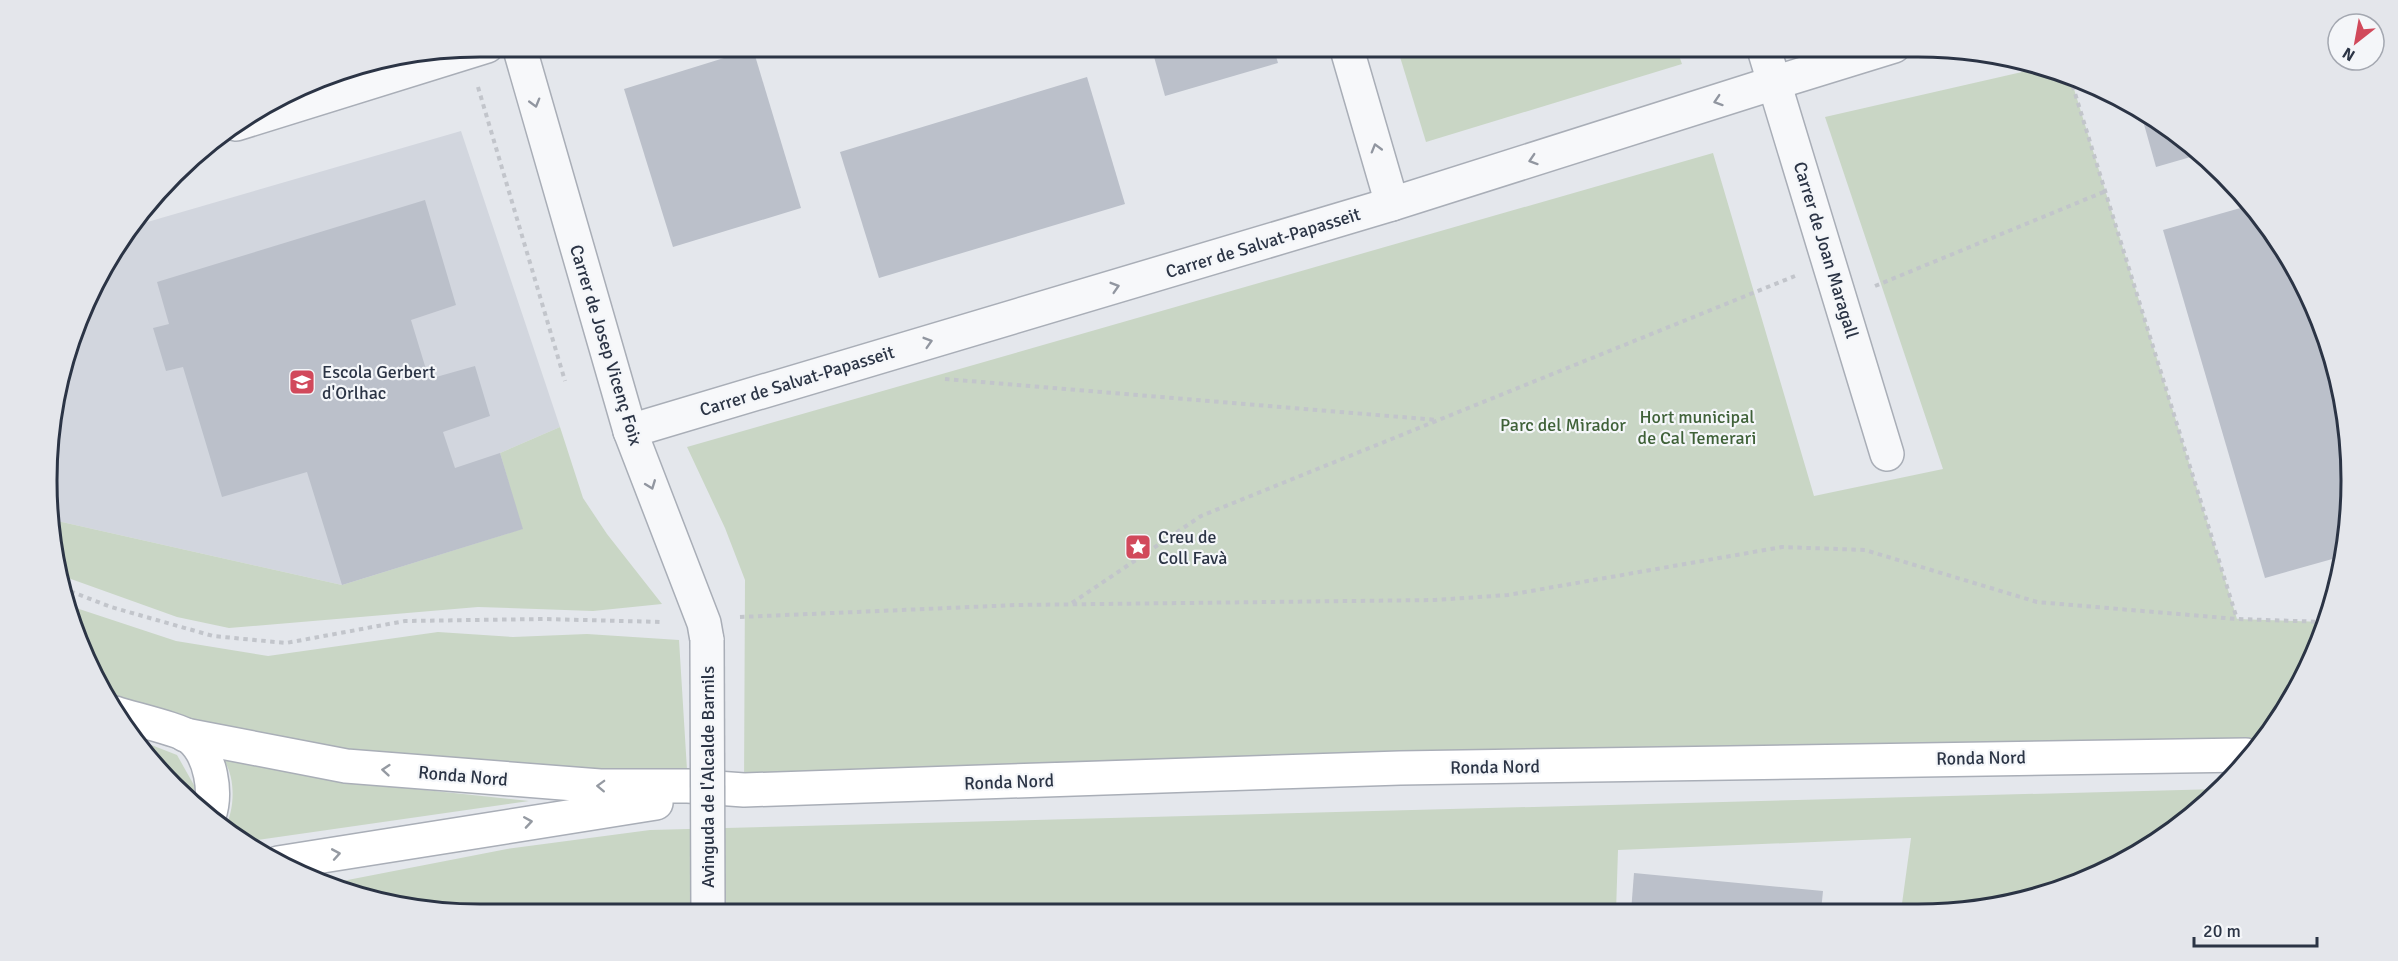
<svg xmlns="http://www.w3.org/2000/svg" width="2398" height="961" font-family="Signika,sans-serif">
<style>
.built{fill:#d2d6de}
.green{fill:#c9d6c5}
.building{fill:#bbc0ca}
.lines{fill:none;stroke-linecap:round;stroke-linejoin:round}
.pedestrian-casing{stroke:#a9aeb7;stroke-width:36}
.minor-casing{stroke:#a9aeb7;stroke-width:36}
.secondary-casing{stroke:#a9aeb7;stroke-width:36}
.path{stroke:#c2c5cb;stroke-width:4;stroke-dasharray:4.5 4.5;stroke-linecap:butt}
.pedestrian{stroke:#f7f8fa;stroke-width:33}
.minor{stroke:#f7f8fa;stroke-width:33}
.secondary{stroke:#fff;stroke-width:33}
.tertiary-bridge-casing{stroke:#a9aeb7;stroke-width:36;stroke-linecap:butt}
.tertiary-bridge{stroke:#f7f8fa;stroke-width:33}
.oneway{stroke:#9196a0}
.oneway2{stroke:#959aa2}
.labels{text-anchor:middle;dominant-baseline:central;stroke-width:4.5;stroke-linejoin:round;paint-order:stroke}
.street-label{font-size:18px;fill:#2b3445;stroke:#f4f6f9}
.poi-label{font-size:18px;fill:#2b3445;stroke:#f4f6f9;text-anchor:start}
.park-label{font-size:18px;fill:#3f6138;stroke:#f4f6f9}
.rim{fill:none;stroke:#2b3445;stroke-width:3}
</style>
<rect width="100%" height="100%" fill="#e4e7ec"/>
<polygon class="built" points="461,131 560,427 500,453 523,529 342,585 53,520 50,424 70,341 104,264 137,225"/>
<g class="green">
<polygon points="1397,47 1676,47 1682,64 1426,142"/>
<polygon points="2044,67 2070,76 2237,619 2325,622 2293,698 2246,755 744,790 745,580 725,528 687,447 1713,153 1814,496 1943,469 1825,117"/>
<polygon points="560,427 583,498 607,534 662,604 593,611 478,607 229,628 177,617 57,574 53,520 342,585 522,529 500,453"/>
<polygon points="67,605 176,641 268,656 438,632 513,637 587,634 679,640 688,786 475,778 115,713 79,646"/>
<polygon points="136,739 177,755 195,787 193,800"/>
<path d="M 224,760 L 359,783 L 529,801 L 243,842 L 224,830 C 235,810 236,779 224,760 Z"/>
<polygon points="2219,789 2204,807 2109,870 1974,911 1901,911 1911,838 1618,850 1616,912 481,914 368,900 327,884 507,849 650,830"/>
</g>
<g class="building">
<polygon points="1151,46 1273,46 1278,63 1165,96"/>
<polygon points="753,49 801,208 673,247 624,89"/>
<polygon points="1087,77 1125,204 879,278 840,152"/>
<polygon points="2140,110 2182,136 2201,154 2156,167"/>
<polygon points="425,200 456,305 411,320 429,379 475,366 490,416 443,432 455,468 500,453 523,529 342,585 307,472 222,497 183,367 166,371 153,328 169,324 157,282"/>
<polygon points="2251,205 2294,264 2329,341 2348,424 2351,509 2343,556 2265,578 2163,230"/>
<polygon points="1634,873 1823,891 1821,911 1631,912"/>
</g>
<g class="lines">
<defs>
<polyline id="pedestrian" points="1774,83 1894,46"/>
<g id="minor">
<polyline points="519,46 630,431 704,623 707,640"/>
<polyline points="1346,46 1392,204"/>
<polyline points="1763,46 1887,454"/>
<polyline points="236,124 487,46"/>
<polyline points="630,431 1392,204 1774,83"/>
</g>
<g id="secondary">
<path d="M 115,713 C 129,718 182,730 191,738 C 211,755 217,793 209,816"/>
<polyline points="185,735 346,766 600,786 688,786 744,790 1400,768 2246,755"/>
<polyline points="278,863 656,803"/>
</g>
</defs>
<use href="#pedestrian" class="pedestrian-casing"/>
<use href="#minor" class="minor-casing"/>
<use href="#secondary" class="secondary-casing"/>
<g class="path">
<polyline points="558,51 572,46"/>
<polyline points="2070,77 2237,619"/>
<polyline points="478,87 565,381"/>
<polyline points="1875,286 2106,191"/>
<polyline points="945,379 1437,420"/>
<polyline points="62,588 111,607 213,636 286,643 405,621 543,619 662,622"/>
<polyline points="1072,603 1201,516 1795,276"/>
<polyline points="740,617 1017,605 1435,600 1508,595 1782,547 1865,550 2037,602 2237,619 2325,622"/>
</g>
<use href="#pedestrian" class="pedestrian"/>
<use href="#minor" class="minor"/>
<use href="#secondary" class="secondary"/>
<defs>
<polyline id="tertiary-bridge" points="707,640 708,914"/>
</defs>
<use href="#tertiary-bridge" class="tertiary-bridge-casing"/>
<use href="#tertiary-bridge" class="tertiary-bridge"/>
</g>
<defs><path id="oneway-chevron" d="M-2-3.5L2.5 0L-2 3.5" fill="none" stroke-width="1.6" stroke-linecap="round" stroke-linejoin="round" transform="scale(1.5)"/></defs>
<g class="oneway">
<use href="#oneway-chevron" transform="translate(1718 101) rotate(162)"/>
<use href="#oneway-chevron" transform="translate(535 103) rotate(74)"/>
<use href="#oneway-chevron" transform="translate(1376 148) rotate(-106)"/>
<use href="#oneway-chevron" transform="translate(1533 160) rotate(162)"/>
<use href="#oneway-chevron" transform="translate(1115 287) rotate(-17)"/>
<use href="#oneway-chevron" transform="translate(928 342) rotate(-17)"/>
<use href="#oneway-chevron" transform="translate(651 485) rotate(69)"/>
</g>
<g class="oneway2">
<use href="#oneway-chevron" transform="translate(386 770) rotate(-175)"/>
<use href="#oneway-chevron" transform="translate(601 786) rotate(-178)"/>
<use href="#oneway-chevron" transform="translate(528 822) rotate(-9)"/>
<use href="#oneway-chevron" transform="translate(336 854) rotate(-10)"/>
</g>
<defs>
<symbol id="school-square" viewBox="-11 -11 22 22"><rect x="-9" y="-9" width="18" height="18" rx="4" fill="#d1495b" stroke="#f4f6f9"/><path d="M0-5L7-2L0 1L-7-2ZM-4 1L0 2.5L4 1V4Q0 6-4 4Z" fill="#fff"/></symbol>
<symbol id="sight-square" viewBox="-11 -11 22 22"><rect x="-9" y="-9" width="18" height="18" rx="4" fill="#d1495b" stroke="#f4f6f9"/><path d="M0-6L1.8-2.2L6-1.7L2.9 1.2L3.7 5.4L0 3.3L-3.7 5.4L-2.9 1.2L-6-1.7L-1.8-2.2Z" fill="#fff"/></symbol>
</defs>
<g fill-rule="evenodd">
<use href="#school-square" x="287" y="367" width="30" height="30"/>
<use href="#sight-square" x="1123" y="532" width="30" height="30"/>
</g>
<g class="labels">
<g class="street-label">
<text transform="translate(1263 243) rotate(-17)">Carrer de Salvat-Papasseit</text>
<text transform="translate(1826 250) rotate(73)">Carrer de Joan Maragall</text>
<text transform="translate(606 345) rotate(73)">Carrer de Josep Vicenç Foix</text>
<text transform="translate(797 381) rotate(-17)">Carrer de Salvat-Papasseit</text>
<text transform="translate(1981 758) rotate(-1)">Ronda Nord</text>
<text transform="translate(1495 767) rotate(-1)">Ronda Nord</text>
<text transform="translate(463 776) rotate(5)">Ronda Nord</text>
<text transform="translate(708 777) rotate(-90)">Avinguda de l'Alcalde Barnils</text>
<text transform="translate(1009 782) rotate(-2)">Ronda Nord</text>
</g>
<g class="poi-label">
<text x="322" y="372">Escola Gerbert<tspan x="322" dy="21">d'Orlhac</tspan></text>
<text x="1158" y="537">Creu de<tspan x="1158" dy="21">Coll Favà</tspan></text>
</g>
<g class="park-label">
<text x="1697" y="417">Hort municipal<tspan x="1697" dy="21">de Cal Temerari</tspan></text>
<text x="1563" y="425">Parc del Mirador</text>
</g>
</g>
<path d="M0 0H2398V961H0ZM480 57H1918A423 423 0 0 1 2341 480V481A423 423 0 0 1 1918 904H480A423 423 0 0 1 57 481V480A423 423 0 0 1 480 57Z" fill="#e4e6eb" fill-rule="evenodd"/>
<path class="rim" d="M480 57H1918A423 423 0 0 1 2341 480V481A423 423 0 0 1 1918 904H480A423 423 0 0 1 57 481V480A423 423 0 0 1 480 57Z"/>
<g transform="translate(2356 42) rotate(211)"><circle r="28" fill="#f4f6f9" stroke="#a4a8b1" stroke-width="1.5"/>
<path d="M0-4.5L10 22L0 15L-10 22Z" fill="#d1495b"/>
<text y="-9" font-size="16" font-weight="bold" text-anchor="middle" fill="#2b3445">N</text>
</g>
<path d="M2194 937v9h123v-9" fill="none" stroke="#2b3445" stroke-width="3"/>
<text x="2203" y="937" font-size="18" fill="#2b3445" stroke="#f4f6f9" stroke-width="4.5" paint-order="stroke">20 m</text>
</svg>
